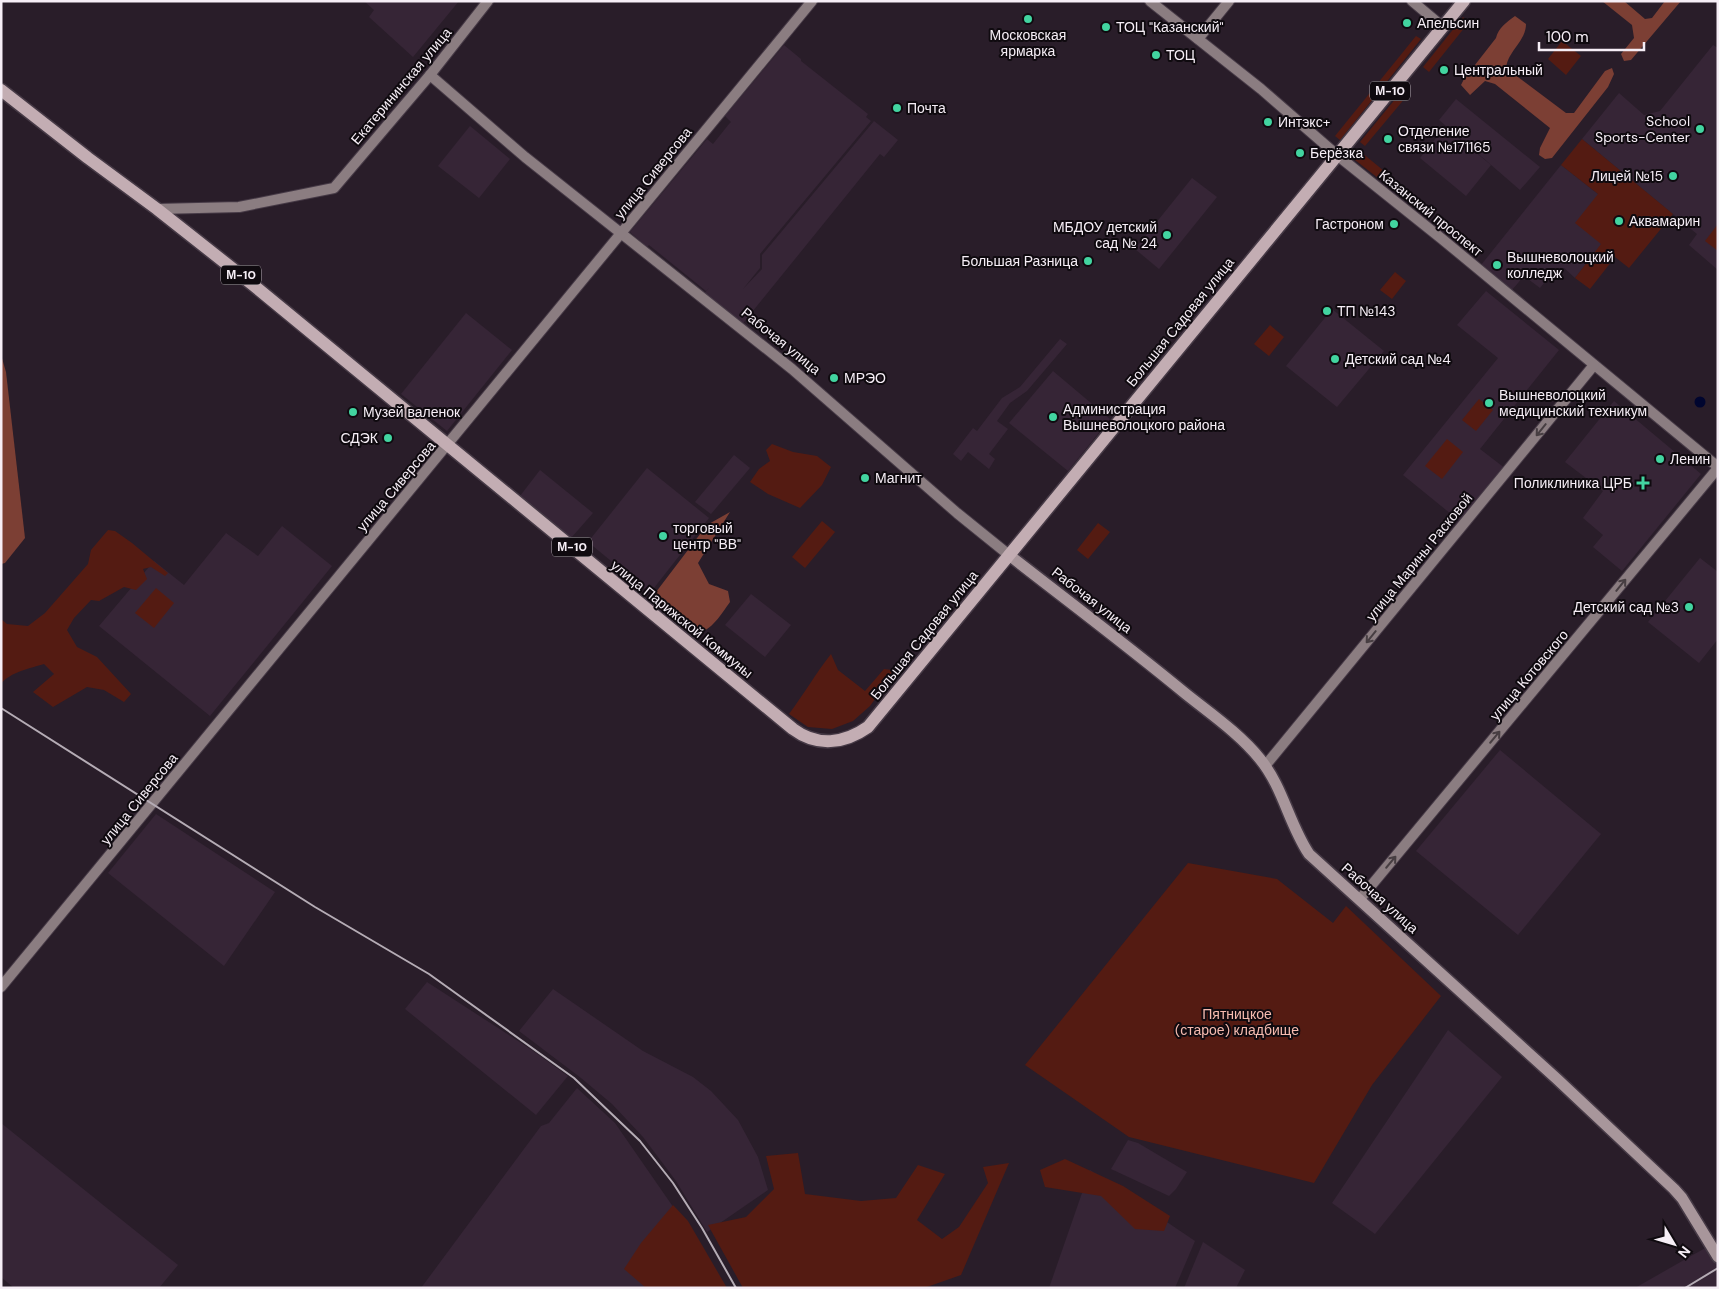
<svg xmlns="http://www.w3.org/2000/svg" width="1719" height="1289" font-family="'DM Sans',sans-serif">
<style>
.built{fill:#362536}
.green{fill:#541b12}
.forest{fill:#7c3f34}
.water{fill:#00052f}
.lines{fill:none;stroke-linecap:round;stroke-linejoin:round}
.secondary-casing{stroke:#463a46;stroke-width:12}
.primary-casing{stroke:#463a46;stroke-width:14}
.highway-casing{stroke:#463a46;stroke-width:15}
.secondary{stroke:#8b7d81;stroke-width:10}
.primary{stroke:#a8969b;stroke-width:11}
.highway{stroke:#c3adb3;stroke-width:12}
.rail{stroke:#b5acb5;stroke-width:2}
.oneway{stroke:#473e42}
.poi-dot{fill:#42d4a0;stroke:#0f0a0f;stroke-width:2}
.labels{text-anchor:middle;dominant-baseline:central;stroke-width:4;stroke-linejoin:round;paint-order:stroke}
.shield{fill:#0f0a0f;stroke:#b1aab1;stroke-width:1}
.shield-label{font-size:12px;font-weight:bold;fill:#f6eef6}
.poi-label{font-size:14px;fill:#f6eef6;stroke:#0f0a0f;text-anchor:start}
.street-label{font-size:14px;fill:#f6eef6;stroke:#0f0a0f}
.park-label{font-size:14px;fill:#f6bbaf;stroke:#0f0a0f}
</style>
<rect width="100%" height="100%" fill="#291d29"/>
<g class="built">
<polygon points="364,1 459,1 413,57 369,17 374,10"/>
<polygon points="784,45 801,59 801,61 868,114 866,117 871,121 760,254 760,268 743,289 762,269 762,255 874,121 898,140 884,157 880,154 740,327 702,296 709,288 706,291 649,245 647,247 630,232 707,139 713,144 729,124 731,122 725,116"/>
<polygon points="1713,45 1718,48 1718,270 1689,245 1697,234 1582,139 1619,93 1644,115 1660,111"/>
<polygon points="1456,99 1540,167 1520,190 1439,120"/>
<polygon points="470,126 510,159 479,198 438,166"/>
<polygon points="1445,127 1491,165 1466,196 1420,158"/>
<polygon points="1561,165 1598,194 1601,245 1575,278 1564,268 1561,272 1556,268 1540,288 1524,276 1512,290 1481,265"/>
<polygon points="1192,178 1217,197 1159,269 1135,249"/>
<polygon points="1486,291 1559,350 1480,449 1506,469 1462,523 1403,475 1498,358 1457,325"/>
<polygon points="1332,309 1384,351 1337,407 1286,366"/>
<polygon points="466,313 512,350 447,431 401,394"/>
<polygon points="1060,339 1067,344 1027,391 1010,403 997,421 1008,429 989,454 995,459 989,469 968,452 961,461 953,454 973,428 977,431 1002,398 1020,387"/>
<polygon points="1053,371 1110,419 1068,471 1009,423"/>
<polygon points="1614,401 1701,474 1622,571 1593,547 1603,535 1583,518 1603,491 1565,462"/>
<polygon points="734,455 750,468 711,514 695,502"/>
<polygon points="647,468 709,518 650,593 588,542"/>
<polygon points="540,470 593,513 571,538 520,496"/>
<polygon points="282,526 332,566 210,716 99,626 154,561 184,585 226,533 258,556"/>
<polygon points="1700,558 1718,572 1718,639 1699,663 1648,622"/>
<polygon points="751,594 791,625 765,657 725,625"/>
<polygon points="1500,750 1601,834 1518,935 1416,851"/>
<polygon points="156,814 275,892 224,966 108,873"/>
<polygon points="427,982 532,1050 568,1076 536,1115 405,1009"/>
<polygon points="553,989 643,1051 693,1077 711,1091 738,1120 758,1157 768,1190 707,1232 676,1181 643,1137 612,1104 581,1078 519,1031"/>
<polygon points="1448,1030 1502,1077 1375,1234 1332,1203"/>
<polygon points="577,1088 615,1123 685,1224 724,1288 421,1288 541,1126 549,1123"/>
<polygon points="1,1123 178,1265 159,1288 14,1288 1,1277"/>
<polygon points="1128,1140 1138,1143 1187,1172 1176,1189 1169,1196 1111,1169"/>
<polygon points="1090,1170 1195,1241 1175,1288 1049,1288"/>
<polygon points="1718,1241 1718,1288 1635,1288 1691,1256"/>
<polygon points="1203,1242 1245,1270 1236,1288 1184,1288"/>
</g>
<g class="green">
<polygon points="1463,17 1469,22 1429,72 1423,67"/>
<polygon points="1416,36 1421,39 1340,140 1335,136"/>
<polygon points="1562,41 1581,56 1566,75 1548,59"/>
<polygon points="1401,92 1406,97 1365,146 1360,142"/>
<polygon points="1582,139 1673,214 1629,268 1615,257 1590,289 1575,278 1601,244 1575,223 1598,194 1561,165"/>
<polygon points="1361,152 1384,171 1378,178 1355,160"/>
<polygon points="1718,224 1718,251 1705,241"/>
<polygon points="1395,272 1406,281 1392,299 1380,290"/>
<polygon points="1270,325 1284,337 1269,356 1254,344"/>
<polygon points="1479,399 1493,410 1476,431 1462,420"/>
<polygon points="1447,439 1463,452 1442,479 1425,466"/>
<polygon points="772,444 793,452 817,456 831,467 822,485 800,508 768,494 750,482 759,469 770,461 766,450"/>
<polygon points="822,521 835,532 805,568 792,557"/>
<polygon points="1098,523 1110,532 1088,559 1077,550"/>
<path d="M 108,530 L 115,531 L 132,543 L 168,573 L 165,576 L 151,567 L 143,569 L 147,579 L 136,590 L 124,587 L 99,601 L 91,600 L 74,618 L 67,630 L 77,647 L 97,657 L 131,694 L 124,702 L 104,690 L 87,687 L 53,707 L 33,692 L 54,674 L 44,664 C 31,668 10,672 1,684 L 1,619 L 7,624 L 28,626 L 45,613 L 88,564 L 91,550 Z"/>
<polygon points="156,588 174,603 154,628 135,613"/>
<path d="M 831,654 L 838,670 L 865,691 L 884,669 L 892,670 L 891,677 L 870,706 L 853,721 L 832,729 L 808,727 L 789,714 C 804,694 816,673 831,654 Z"/>
<polygon points="1188,863 1277,879 1333,923 1346,906 1441,996 1372,1085 1314,1183 1129,1137 1025,1065"/>
<polygon points="798,1153 805,1194 861,1201 896,1198 918,1165 945,1174 917,1220 942,1239 959,1227 988,1183 983,1167 1009,1163 961,1275 924,1288 743,1288 708,1225 746,1217 774,1189 766,1156"/>
<polygon points="1065,1159 1123,1186 1170,1216 1164,1231 1135,1229 1101,1196 1045,1187 1040,1170"/>
<polygon points="673,1205 688,1221 727,1288 646,1288 624,1269 641,1243"/>
</g>
<g class="forest">
<polygon points="1602,1 1624,1 1645,19 1652,18 1665,1 1681,1 1631,60 1624,61 1621,54 1634,38 1632,25"/>
<path d="M 1515,16 L 1526,24 C 1526,41 1508,51 1506,68 L 1566,113 L 1574,113 L 1605,71 L 1612,68 L 1614,74 L 1608,87 L 1552,158 L 1545,159 L 1539,155 L 1540,148 L 1550,128 L 1495,84 L 1485,81 L 1470,95 L 1461,85 L 1464,79 L 1496,38 C 1498,28 1507,22 1515,16 Z"/>
<polygon points="1,355 6,372 25,538 5,563 1,564"/>
<path d="M 730,512 L 698,563 L 709,584 L 728,591 L 730,602 C 721,614 710,635 693,632 L 653,596 L 707,525 Z"/>
</g>
<circle class="water" cx="1700" cy="402" r="5.5"/>
<g class="lines">
<defs>
<g id="secondary">
<polyline points="1150,1 1261,89 1337,155 1442,239 1718,467"/>
<polyline points="1412,1 1443,27"/>
<polyline points="1198,39 1229,1"/>
<polyline points="430,75 525,157 792,369 957,513 1009,555"/>
<polyline points="157,209 239,207 334,188 430,75 488,1"/>
<polyline points="1265,766 1594,365"/>
<polyline points="1360,899 1718,468"/>
<polyline points="1,987 812,1"/>
</g>
<path id="primary" d="M 1009,555 C 1068,601 1128,646 1186,694 C 1211,714 1240,734 1260,759 C 1283,787 1289,824 1309,854 L 1557,1079 L 1674,1189 L 1682,1198 L 1718,1257"/>
<path id="highway" d="M 1,90 L 88,158 L 157,209 L 252,284 L 793,729 C 817,747 844,744 868,727 L 1464,1"/>
</defs>
<use href="#secondary" class="secondary-casing"/>
<use href="#primary" class="primary-casing"/>
<use href="#highway" class="highway-casing"/>
<use href="#secondary" class="secondary"/>
<use href="#primary" class="primary"/>
<use href="#highway" class="highway"/>
<g class="rail">
<polyline points="1,708 315,907 429,974 574,1078 640,1141 673,1183 702,1228 736,1288"/>
<polyline points="1685,1288 1718,1268"/>
</g>
</g>
<defs><path id="oneway-shaft" d="M-6 0H5M1.5-3L5.5 0L1.5 3" fill="none" stroke-width="1.6" stroke-linecap="round" stroke-linejoin="round" transform="scale(1.25)"/></defs>
<g class="oneway">
<use href="#oneway-shaft" transform="translate(1541 430) rotate(129)"/>
<use href="#oneway-shaft" transform="translate(1621 585) rotate(-51)"/>
<use href="#oneway-shaft" transform="translate(1371 637) rotate(129)"/>
<use href="#oneway-shaft" transform="translate(1495 737) rotate(-50)"/>
<use href="#oneway-shaft" transform="translate(1391 862) rotate(-50)"/>
</g>
<g class="poi-dot">
<circle cx="1028" cy="19" r="5"/>
<circle cx="1407" cy="23" r="5"/>
<circle cx="1106" cy="27" r="5"/>
<circle cx="1156" cy="55" r="5"/>
<circle cx="1444" cy="70" r="5"/>
<circle cx="897" cy="108" r="5"/>
<circle cx="1268" cy="122" r="5"/>
<circle cx="1700" cy="129" r="5"/>
<circle cx="1388" cy="139" r="5"/>
<circle cx="1300" cy="153" r="5"/>
<circle cx="1673" cy="176" r="5"/>
<circle cx="1619" cy="221" r="5"/>
<circle cx="1394" cy="224" r="5"/>
<circle cx="1167" cy="235" r="5"/>
<circle cx="1088" cy="261" r="5"/>
<circle cx="1497" cy="265" r="5"/>
<circle cx="1327" cy="311" r="5"/>
<circle cx="1335" cy="359" r="5"/>
<circle cx="834" cy="378" r="5"/>
<circle cx="1489" cy="403" r="5"/>
<circle cx="353" cy="412" r="5"/>
<circle cx="1053" cy="417" r="5"/>
<circle cx="388" cy="438" r="5"/>
<circle cx="1660" cy="459" r="5"/>
<circle cx="865" cy="478" r="5"/>
<path d="M1640.5 475.5h5v5h5v5h-5v5h-5v-5h-5v-5h5z"/>
<circle cx="663" cy="536" r="5"/>
<circle cx="1689" cy="607" r="5"/>
</g>
<g class="labels">
<g class="shield">
<rect x="1370" y="81.5" width="40" height="19" rx="4"/>
<rect x="221" y="265.5" width="40" height="19" rx="4"/>
<rect x="552" y="537.5" width="40" height="19" rx="4"/>
</g>
<g class="shield-label">
<text x="1390" y="91">М-10</text>
<text x="241" y="275">М-10</text>
<text x="572" y="547">М-10</text>
</g>
<g class="poi-label">
<text x="1417" y="23">Апельсин</text>
<text x="1116" y="27">ТОЦ "Казанский"</text>
<text x="1028" y="35" text-anchor="middle">Московская<tspan x="1028" dy="16">ярмарка</tspan></text>
<text x="1166" y="55">ТОЦ</text>
<text x="1454" y="70">Центральный</text>
<text x="907" y="108">Почта</text>
<text x="1690" y="121" text-anchor="end">School<tspan x="1690" dy="16">Sports-Center</tspan></text>
<text x="1278" y="122">Интэкс+</text>
<text x="1398" y="131">Отделение<tspan x="1398" dy="16">связи №171165</tspan></text>
<text x="1310" y="153">Берёзка</text>
<text x="1663" y="176" text-anchor="end">Лицей №15</text>
<text x="1629" y="221">Аквамарин</text>
<text x="1384" y="224" text-anchor="end">Гастроном</text>
<text x="1157" y="227" text-anchor="end">МБДОУ детский<tspan x="1157" dy="16">сад № 24</tspan></text>
<text x="1507" y="257">Вышневолоцкий<tspan x="1507" dy="16">колледж</tspan></text>
<text x="1078" y="261" text-anchor="end">Большая Разница</text>
<text x="1337" y="311">ТП №143</text>
<text x="1345" y="359">Детский сад №4</text>
<text x="844" y="378">МРЭО</text>
<text x="1499" y="395">Вышневолоцкий<tspan x="1499" dy="16">медицинский техникум</tspan></text>
<text x="1063" y="409">Администрация<tspan x="1063" dy="16">Вышневолоцкого района</tspan></text>
<text x="363" y="412">Музей валенок</text>
<text x="378" y="438" text-anchor="end">СДЭК</text>
<text x="1670" y="459">Ленин</text>
<text x="875" y="478">Магнит</text>
<text x="1632" y="483" text-anchor="end">Поликлиника ЦРБ</text>
<text x="673" y="528">торговый<tspan x="673" dy="16">центр "ВВ"</tspan></text>
<text x="1679" y="607" text-anchor="end">Детский сад №3</text>
</g>
<g class="street-label">
<text transform="translate(401 86) rotate(-50)">Екатерининская улица</text>
<text transform="translate(653 173) rotate(-51)">улица Сиверсова</text>
<text transform="translate(1431 213) rotate(39)">Казанский проспект</text>
<text transform="translate(1180 322) rotate(-51)">Большая Садовая улица</text>
<text transform="translate(781 341) rotate(39)">Рабочая улица</text>
<text transform="translate(396 486) rotate(-50)">улица Сиверсова</text>
<text transform="translate(1419 557) rotate(-51)">улица Марины Расковой</text>
<text transform="translate(1092 600) rotate(38)">Рабочая улица</text>
<text transform="translate(682 619) rotate(39)">улица Парижской Коммуны</text>
<text transform="translate(924 635) rotate(-51)">Большая Садовая улица</text>
<text transform="translate(1529 675) rotate(-50)">улица Котовского</text>
<text transform="translate(139 799) rotate(-51)">улица Сиверсова</text>
<text transform="translate(1380 898) rotate(42)">Рабочая улица</text>
</g>
<g class="park-label">
<text x="1237" y="1014">Пятницкое<tspan x="1237" dy="16">(старое) кладбище</tspan></text>
</g>
</g>
<rect width="1719" height="1289" fill="none" stroke="#f6eef6" stroke-width="5"/>
<g transform="translate(1674 1244) rotate(128)" stroke="#0f0a0f" stroke-width="4" paint-order="stroke">
<path d="M0-4L9 19L0 12L-9 19Z" fill="#f6eef6"/>
<text y="-8" font-size="14" font-weight="bold" text-anchor="middle" fill="#f6eef6">N</text>
</g>
<path d="M1539 42v8h105v-8" fill="none" stroke="#f6eef6" stroke-width="2.5"/>
<text x="1546" y="42" font-size="15" fill="#f6eef6" stroke="#0f0a0f" stroke-width="4" paint-order="stroke">100 m</text>
</svg>
